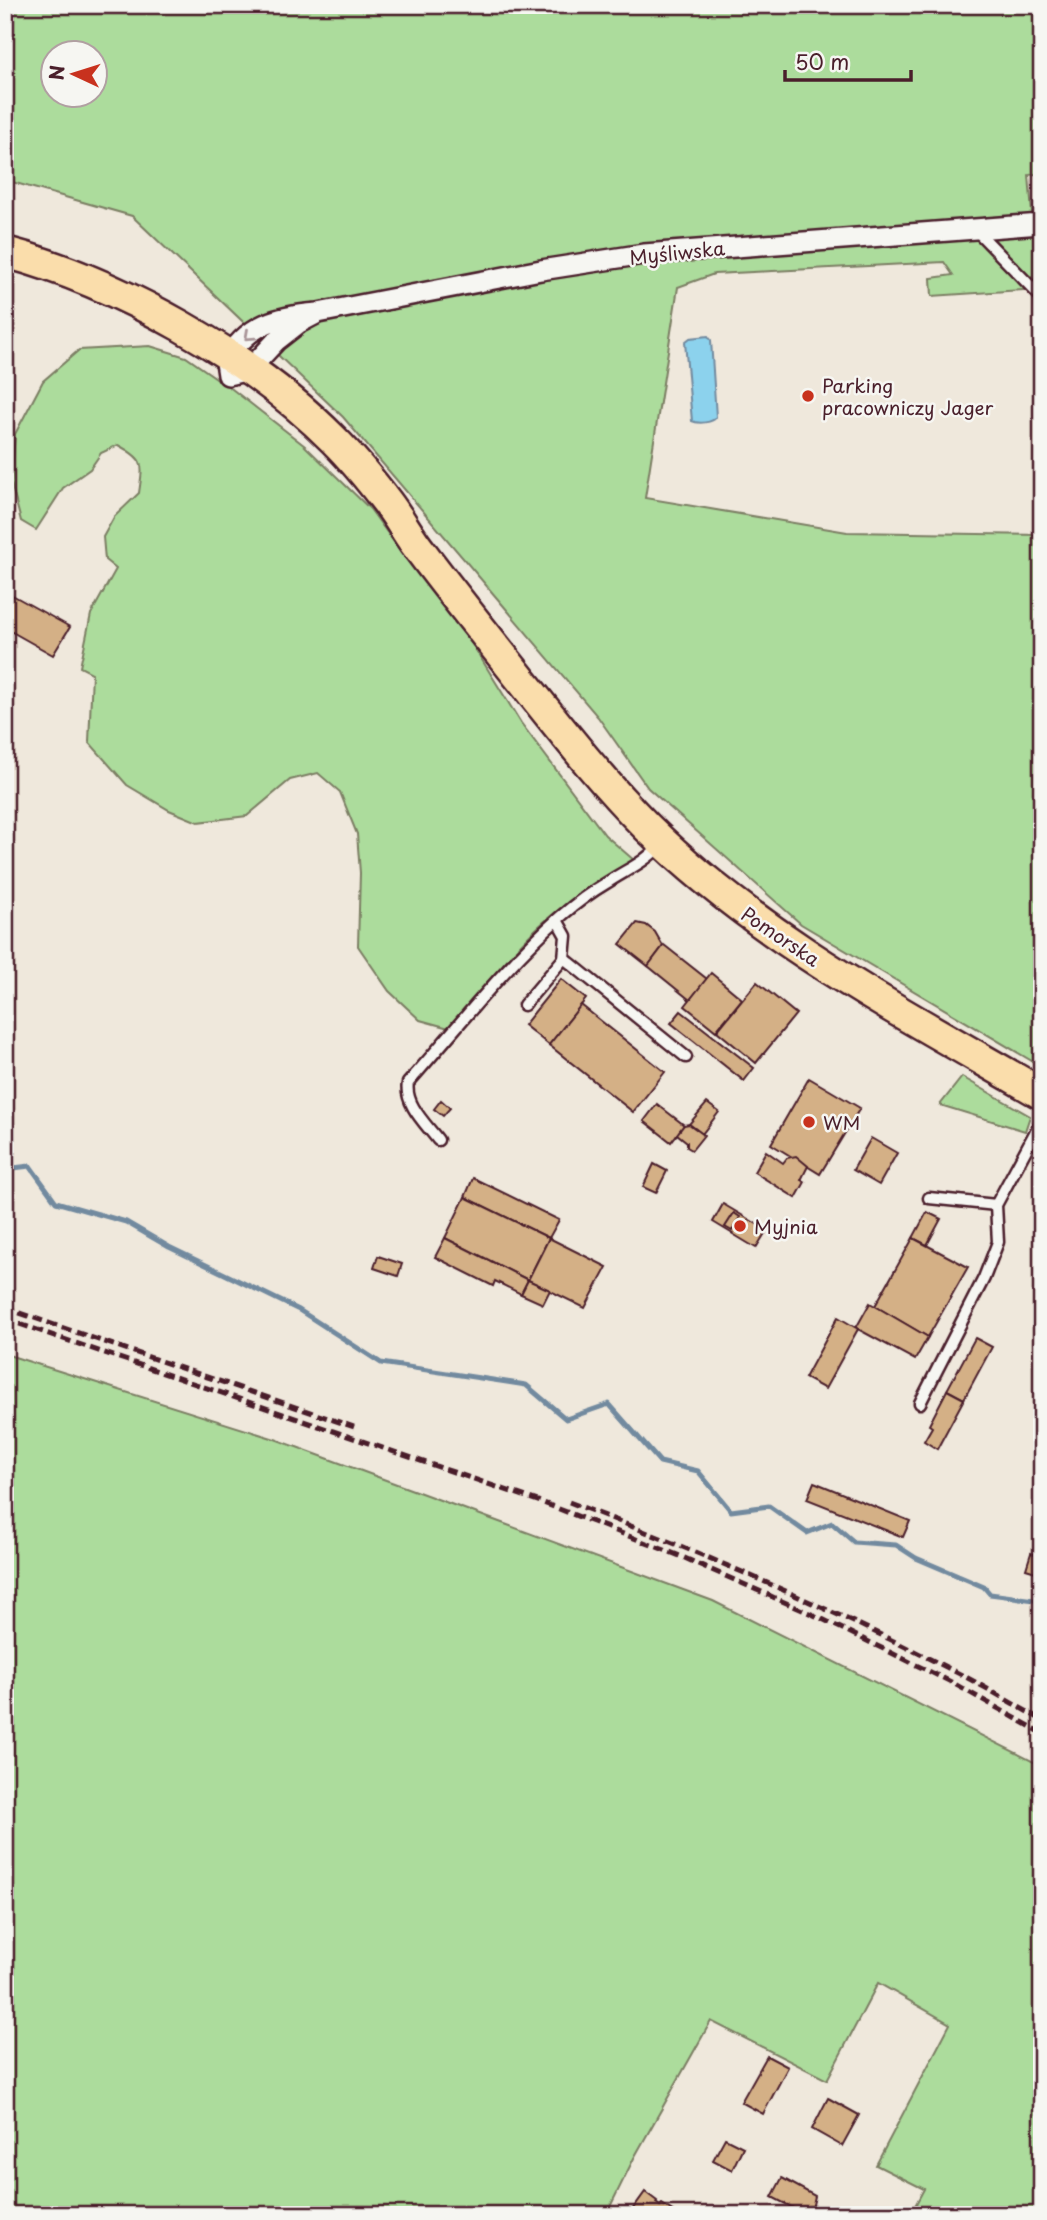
<svg xmlns="http://www.w3.org/2000/svg" width="1047" height="2220" font-family="'Playpen Sans',sans-serif">
<style>
.green{fill:#acdc9c;stroke:#7b7e64;stroke-width:2;fill-rule:evenodd}
.water{fill:#8cd2ed;stroke:#728a9f;stroke-width:2}
.lines{fill:none;stroke-linecap:round;stroke-linejoin:round}
.stream{stroke:#728a9f;stroke-width:5}
.building{fill:#d4b086;stroke:#4a1f2b;stroke-width:2}
.service-casing{stroke:#4a1f2b;stroke-width:15}
.minor-casing{stroke:#4a1f2b;stroke-width:24}
.primary-casing{stroke:#4a1f2b;stroke-width:35}
.service{stroke:#f6f6f2;stroke-width:10}
.minor{stroke:#f6f6f2;stroke-width:19}
.primary{stroke:#faddab;stroke-width:30}
.rail{stroke:#4a1f2b;stroke-width:5;stroke-dasharray:10 5;stroke-linecap:butt}
.oneway{stroke:#a99598}
.poi-dot{fill:#c8321e;stroke:#f6f6f2;stroke-width:2.5}
.labels{text-anchor:middle;dominant-baseline:central;stroke-width:5;stroke-linejoin:round;paint-order:stroke}
.street-label{font-size:19px;fill:#4a1f2b;stroke:#f6f6f2}
.poi-label{font-size:19px;fill:#4a1f2b;stroke:#f6f6f2;text-anchor:start}
</style>
<rect width="100%" height="100%" fill="#efe8dc"/>
<filter id="ink" filterUnits="userSpaceOnUse"><feTurbulence type="fractalNoise" baseFrequency=".0143" numOctaves="2"/><feDisplacementMap in="SourceGraphic" scale="14" xChannelSelector="R" yChannelSelector="G"/><feConvolveMatrix kernelMatrix="1 2 1 2 8 2 1 2 1" color-interpolation-filters="sRGB"/></filter>
<g filter="url(#ink)">
<g class="green">
<path d="M 5,5 L 1042,5 L 1042,173 L 1029,175 L 1038,289 L 932,296 L 931,278 L 953,275 L 944,262 L 714,274 L 678,287 L 645,498 L 847,532 L 1042,535 L 1042,1067 L 801,924 L 648,788 L 598,717 L 343,417 L 132,216 L 5,180 ZM 52,52 L 94,52 L 94,94 L 52,94 Z"/>
<path d="M 150,346 L 186,357 L 232,389 L 305,446 L 370,509 L 402,553 L 461,626 L 521,723 L 605,835 L 635,861 C 596,882 555,908 524,941 C 498,968 474,999 449,1028 L 420,1020 L 389,991 L 358,946 L 360,873 L 357,834 L 340,792 L 318,773 L 290,780 L 247,816 L 198,822 L 169,810 L 127,785 L 89,742 L 92,673 L 80,667 L 91,614 L 116,569 L 105,560 L 103,537 L 114,517 L 139,493 C 143,464 146,460 118,445 L 101,453 L 90,469 L 63,488 L 36,530 L 21,521 L 11,483 L 15,434 L 43,381 L 79,350 Z"/>
<polygon points="962,1077 1030,1116 1025,1131 940,1105"/>
<polygon points="5,1354 275,1439 713,1601 1042,1766 1042,2215 910,2215 924,2189 876,2165 950,2024 878,1983 827,2080 711,2021 634,2158 606,2215 5,2215"/>
</g>
<path class="water" d="M 708,336 L 711,340 L 716,417 C 713,423 698,424 692,421 L 685,342 L 690,338 Z"/>
<g class="lines">
<polyline class="stream" points="5,1169 30,1166 56,1202 126,1222 169,1247 299,1310 381,1363 526,1385 566,1419 609,1404 660,1462 698,1471 731,1511 769,1506 807,1533 832,1523 854,1542 896,1545 916,1558 984,1587 990,1594 1042,1601"/>
</g>
<g class="building">
<polygon points="5,591 70,627 53,655 5,628"/>
<polygon points="637,923 646,925 655,932 663,946 648,966 620,944"/>
<polygon points="664,945 707,979 690,1000 648,966"/>
<polygon points="711,973 742,999 716,1031 685,1006"/>
<polygon points="561,979 586,999 549,1045 524,1025"/>
<polygon points="757,982 796,1014 756,1063 717,1031"/>
<polygon points="581,1005 665,1072 633,1112 549,1045"/>
<polygon points="681,1011 754,1068 744,1081 671,1023"/>
<polygon points="809,1078 860,1108 820,1174 771,1144"/>
<polygon points="441,1100 450,1108 443,1116 434,1109"/>
<polygon points="707,1103 719,1112 702,1134 689,1124"/>
<polygon points="657,1104 684,1125 671,1142 644,1121"/>
<polygon points="689,1124 704,1135 692,1150 687,1147 687,1142 677,1134 684,1125"/>
<polygon points="871,1138 897,1153 879,1185 853,1170"/>
<polygon points="766,1151 783,1163 787,1158 796,1156 808,1166 801,1180 805,1182 796,1198 754,1172"/>
<polygon points="654,1164 667,1171 656,1193 643,1187"/>
<polygon points="473,1178 559,1220 549,1238 465,1197"/>
<polygon points="465,1197 549,1238 528,1280 445,1238"/>
<polygon points="723,1204 767,1230 756,1248 713,1222"/>
<polygon points="927,1212 941,1219 927,1245 913,1238"/>
<polygon points="734,1213 740,1217 732,1231 725,1227"/>
<polygon points="445,1238 528,1280 521,1294 495,1281 493,1286 435,1257"/>
<polygon points="549,1238 607,1267 585,1308 528,1280"/>
<polygon points="913,1238 968,1267 928,1337 875,1306"/>
<polygon points="378,1256 402,1264 398,1276 374,1268"/>
<polygon points="528,1280 550,1290 543,1304 521,1294"/>
<polygon points="870,1303 928,1337 915,1360 856,1328"/>
<polygon points="838,1317 858,1329 825,1389 805,1378"/>
<polygon points="975,1338 992,1347 964,1399 947,1390"/>
<polygon points="947,1390 964,1399 937,1449 924,1441 932,1427 929,1425"/>
<polygon points="814,1482 910,1521 903,1537 807,1499"/>
<polygon points="1039,1549 1042,1550 1042,1574 1026,1569 1031,1553 1038,1555"/>
<polygon points="767,2056 788,2067 763,2114 741,2102"/>
<polygon points="828,2098 859,2115 842,2146 812,2129"/>
<polygon points="725,2138 743,2147 732,2170 713,2160"/>
<polygon points="782,2178 815,2196 812,2209 808,2209 805,2214 772,2197"/>
<polygon points="645,2192 657,2201 656,2203 660,2206 662,2204 674,2212 672,2215 639,2215 632,2210"/>
</g>
<g class="lines">
<defs>
<g id="service">
<polyline points="976,230 1041,297 1042,307"/>
<polyline points="557,920 566,936 564,958 686,1057"/>
<polyline points="524,1005 564,958"/>
<path d="M 438,1140 C 426,1124 404,1104 408,1083 C 458,1027 504,967 560,917 C 575,904 591,892 608,882 C 626,870 646,862 660,845"/>
<polyline points="929,1198 996,1205"/>
<polyline points="920,1403 984,1278 998,1242 996,1205 1042,1120"/>
</g>
<path id="minor" d="M 318,313 L 299,323 L 276,341 L 249,370 L 228,375 L 226,362 C 246,324 278,316 318,313 L 541,270 L 644,254 L 1041,224"/>
<path id="primary" d="M 5,252 C 118,282 252,357 334,440 C 353,459 371,481 387,502 C 400,519 409,537 422,553 C 455,597 489,639 523,682 C 563,732 602,782 647,827 C 761,940 905,1014 1042,1094"/>
</defs>
<use href="#service" class="service-casing"/>
<use href="#minor" class="minor-casing"/>
<use href="#primary" class="primary-casing"/>
<use href="#service" class="service"/>
<use href="#minor" class="minor"/>
<use href="#primary" class="primary"/>
<g class="rail">
<polyline points="5,1308 354,1427"/>
<polyline points="5,1319 541,1502 680,1556 816,1616 951,1682 1042,1733"/>
<path d="M 569,1502 C 700,1552 828,1607 954,1671 C 984,1686 1013,1704 1042,1720"/>
</g>
</g>
<defs><path id="oneway-chevron" d="M-2-3.5L2.5 0L-2 3.5" fill="none" stroke-width="1.6" stroke-linecap="round" stroke-linejoin="round" transform="scale(1.75)"/></defs>
<use class="oneway" href="#oneway-chevron" transform="translate(249 336) rotate(138)"/>
</g>
<g class="poi-dot">
<circle cx="808" cy="396" r="7"/>
<circle cx="809" cy="1122" r="7"/>
<circle cx="740" cy="1226" r="7"/>
</g>
<g class="labels">
<g class="street-label">
<text transform="translate(677 252) rotate(-6)">Myśliwska</text>
<text transform="translate(781 936) rotate(34)">Pomorska</text>
</g>
<g class="poi-label">
<text x="822" y="385">Parking<tspan x="822" dy="22">pracowniczy Jager</tspan></text>
<text x="823" y="1122">WM</text>
<text x="754" y="1226">Myjnia</text>
</g>
</g>
<rect width="1047" height="2220" fill="none" stroke="#f6f6f2" stroke-width="28"/>
<rect x="14" y="14" width="1019" height="2192" fill="none" stroke="#4a1f2b" stroke-width="2.5" filter="url(#ink)"/>
<g transform="translate(74 74) rotate(274)"><circle r="33" fill="#f6f6f2" stroke="#b1a0a2" stroke-width="2"/>
<path d="M0-5L12 26L0 18L-12 26Z" fill="#c8321e"/>
<text y="-10" font-size="19" font-weight="bold" text-anchor="middle" fill="#4a1f2b">N</text>
</g>
<path d="M785 70v10h126v-10" fill="none" stroke="#4a1f2b" stroke-width="3.5"/>
<text x="795" y="70" font-size="21" fill="#4a1f2b" stroke="#f6f6f2" stroke-width="5" paint-order="stroke">50 m</text>
</svg>
